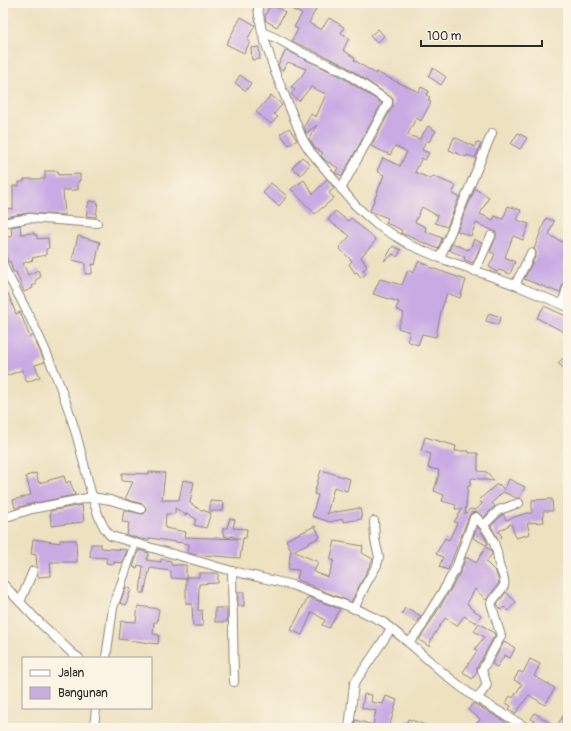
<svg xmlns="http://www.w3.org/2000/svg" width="571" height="731" font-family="Pangolin,sans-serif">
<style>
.building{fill:#c9abe4}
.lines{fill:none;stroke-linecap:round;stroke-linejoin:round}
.minor-casing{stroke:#8c8676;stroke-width:10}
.minor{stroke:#fff;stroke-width:8}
</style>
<rect width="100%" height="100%" fill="#fcf5e5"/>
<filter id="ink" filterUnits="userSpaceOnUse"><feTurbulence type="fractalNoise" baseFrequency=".025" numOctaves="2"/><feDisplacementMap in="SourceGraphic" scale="8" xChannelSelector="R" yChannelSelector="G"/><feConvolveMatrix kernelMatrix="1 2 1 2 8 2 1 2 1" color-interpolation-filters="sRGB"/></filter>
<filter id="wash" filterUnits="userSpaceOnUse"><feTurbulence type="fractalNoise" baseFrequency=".012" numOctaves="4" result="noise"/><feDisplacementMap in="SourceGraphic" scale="16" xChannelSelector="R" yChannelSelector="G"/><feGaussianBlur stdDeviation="0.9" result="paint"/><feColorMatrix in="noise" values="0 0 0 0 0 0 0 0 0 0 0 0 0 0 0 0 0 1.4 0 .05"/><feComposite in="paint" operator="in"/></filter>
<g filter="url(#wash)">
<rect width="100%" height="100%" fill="#ede1c0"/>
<g id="blocks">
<g class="building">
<polygon points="294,3 309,3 317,7 309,23 321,30 329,18 344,27 341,33 349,38 343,50 355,58 354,60 376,74 376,72 419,92 421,87 429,91 426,95 430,97 428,100 431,102 421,121 416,118 408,134 408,135 420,139 428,126 436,131 429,142 426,140 422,150 429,153 425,160 422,158 415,172 431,179 433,176 456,186 452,194 459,197 447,227 435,223 438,216 422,207 415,222 426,227 425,231 442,238 438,249 401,233 402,230 386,223 388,218 370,211 384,175 377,171 383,158 400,166 407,152 395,146 390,155 371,146 393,106 393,99 346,66 292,41 298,29 294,27 302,14 291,9"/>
<polygon points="271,4 285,12 277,27 266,21 265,16"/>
<polygon points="241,17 255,25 247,40 250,42 244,53 226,44"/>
<polygon points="378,29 384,36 377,43 370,36"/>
<polygon points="259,47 260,59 252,60 251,48"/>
<polygon points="286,50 340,76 382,103 342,176 335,173 338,168 326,161 321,156 323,153 315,148 309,139 317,125 306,133 304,127 311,114 316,117 326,94 311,87 299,101 291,94 295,90 291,87 301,77 306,69 288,62 282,71 280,69 278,65"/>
<polygon points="433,68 446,77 441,85 428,76"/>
<polygon points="240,75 251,83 246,91 235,83"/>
<polygon points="271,95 282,105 274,114 278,117 271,124 256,112"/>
<polygon points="289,128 297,140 289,145 280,134"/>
<polygon points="518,133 527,138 520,149 511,144"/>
<polygon points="454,137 475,147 476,142 481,144 475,158 467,155 466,157 449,150"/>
<polygon points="302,157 310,164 301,175 292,168"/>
<polygon points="45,171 58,171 58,175 80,174 80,181 78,181 78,190 63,190 65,215 29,213 3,217 4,208 13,209 13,186 19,186 19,182 24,182 24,179 45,179"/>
<polygon points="327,179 334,188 329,193 334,198 315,214 291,189 304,180 313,194"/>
<polygon points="271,183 287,196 279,206 263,193"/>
<polygon points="475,189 489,197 480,214 493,220 495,216 503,219 508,206 521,210 517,220 529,224 523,240 513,236 505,257 515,262 510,274 499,270 497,272 489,267 495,254 490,252 496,238 496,232 476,223 471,236 457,231"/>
<polygon points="89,201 98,202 96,217 86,216"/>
<polygon points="335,211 348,221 351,218 376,240 361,257 367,267 363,270 366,274 361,278 357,272 355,273 349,264 352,261 339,248 350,236 328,220"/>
<polygon points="546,218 554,221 549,235 568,245 568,257 564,267 568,268 568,279 563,283 560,293 524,279 536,255 536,252 534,249"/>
<polygon points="20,225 21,234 34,233 34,235 37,235 37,239 48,238 49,248 46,249 46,255 32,258 33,260 23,263 28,275 38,270 41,277 35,280 37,284 32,286 33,288 24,292 16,272 13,272 10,261 8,262 6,255 6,237 12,237 11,227"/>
<polygon points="78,236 100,242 95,265 92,264 92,274 85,274 85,263 72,260"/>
<polygon points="474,239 482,243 473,263 464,260 465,257 449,250 452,243 468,250 469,248 470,249"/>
<polygon points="393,246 401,250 397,257 393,254 384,261"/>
<polygon points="419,261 430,266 429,267 466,280 460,298 447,293 441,311 436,337 422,334 418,345 407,341 410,332 398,328 404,313 396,309 399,302 373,294 380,279 402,285 408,270 413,273"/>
<polygon points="8,293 16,314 20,312 30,337 33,336 45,362 35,365 40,377 27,382 22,370 6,376 5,370 3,371 3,295"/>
<polygon points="544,306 568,317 568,325 564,332 537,318"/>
<polygon points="489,313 501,317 498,325 486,321"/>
<polygon points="568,354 568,373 558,363"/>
<polygon points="425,437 456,446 455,451 469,451 469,453 478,453 478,471 487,472 494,481 473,478 471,479 470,486 468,486 465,514 470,509 476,510 482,504 479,500 497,484 498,486 499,484 504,490 509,479 525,487 520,498 517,498 503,492 492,503 495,506 484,517 477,512 471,513 469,516 448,570 439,567 443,557 436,554 445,538 449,540 457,523 454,522 462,509 455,509 456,505 442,501 444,495 434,491 439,474 438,474 439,470 428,468 431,454 421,451"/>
<polygon points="321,470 350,479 347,491 334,487 327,514 335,511 336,512 360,508 362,519 343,522 343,519 330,522 312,516 318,495 314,494"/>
<polygon points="149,472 165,473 162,500 179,500 183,480 194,482 190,503 199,509 211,513 206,528 194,525 196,519 187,513 186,515 175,508 175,514 166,514 165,528 186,532 185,537 240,539 231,536 230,538 224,536 225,534 223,534 223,528 227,528 230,518 235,520 233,528 247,529 246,538 243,538 240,558 192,554 188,553 189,544 150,538 149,540 140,539 127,535 129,523 122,522 124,510 142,514 145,513 146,508 143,504 125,499 133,482 122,481 122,473 149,474"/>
<polygon points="36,473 39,483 64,476 66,483 70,481 75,495 31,504 15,508 13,500 31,495 26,476"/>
<polygon points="552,499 553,511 543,511 544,522 527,523 530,534 516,538 511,524 499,531 502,537 498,539 491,526 503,514 506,520 527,513 532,513 532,500"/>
<polygon points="210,501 224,502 223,511 210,511"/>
<polygon points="82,505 84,522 51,526 50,511"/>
<polygon points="315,526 320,537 293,551 318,562 314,572 328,577 334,560 330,560 335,541 363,546 362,553 373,559 351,602 313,587 314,586 306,584 306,583 297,580 299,570 288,569 291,550 286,540"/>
<polygon points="477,526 484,536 488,544 486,545 473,538"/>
<polygon points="33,539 60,543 60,540 76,540 77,562 50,562 51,576 38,577 36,555 31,554"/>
<polygon points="91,544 101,544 101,548 127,550 122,563 114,562 114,564 106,563 107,558 90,557"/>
<polygon points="486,547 491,550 492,554 486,562 496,572 499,583 486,600 475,589 467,604 470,606 469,607 481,615 476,623 464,616 457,626 445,618 432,638 429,646 419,640 427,628 451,589 461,571 466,557 476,563"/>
<polygon points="139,550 149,553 147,560 161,562 161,559 171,561 171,565 186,565 186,579 171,578 171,571 150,568 144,593 140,593 143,566 138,565 137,568 133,567"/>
<polygon points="199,573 218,573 218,583 199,584 198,611 202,610 203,626 193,626 192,604 186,604 186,577 199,577"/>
<polygon points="126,587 131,589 126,605 120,603"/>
<rect x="238" y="592" width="6" height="14"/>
<polygon points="506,592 516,602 508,611 504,607 501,610 497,604"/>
<polygon points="308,597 340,609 329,628 322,625 325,620 312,612 302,635 291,630"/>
<polygon points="138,606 159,609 157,622 154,622 153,634 159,635 158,644 119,639 121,621 136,622"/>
<rect x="215" y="608" width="12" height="14"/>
<polygon points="405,608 408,610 409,609 421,616 417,623 402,613"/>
<polygon points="479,623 494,633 495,635 477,667 477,673 472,679 463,672 477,651 475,649 484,637 474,631"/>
<polygon points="504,642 515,648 510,658 505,655 497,667 492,664"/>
<polygon points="530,659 540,664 534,676 555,688 545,705 529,695 516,713 509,709 511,706 506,703 510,696 513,698 522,684 514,680 519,671 523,673"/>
<polygon points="364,694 372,695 371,702 383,704 386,696 397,700 389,728 355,728 355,720 373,725 376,711 362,708"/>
<polygon points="473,703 501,719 511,728 474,728 480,719 468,710"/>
<polygon points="568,708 568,728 539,728 541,725 531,719 535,713 556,727"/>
<polygon points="408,719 432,727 432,728 405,728"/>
</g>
</g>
</g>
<g filter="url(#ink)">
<use href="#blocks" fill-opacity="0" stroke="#8c8676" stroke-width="1"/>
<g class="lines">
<defs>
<g id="minor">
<polyline points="257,3 262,32 275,72 303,140 310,151 355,205 377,225 410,245 440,258 515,285 568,307"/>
<polyline points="282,3 283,3"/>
<polyline points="262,32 276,38 303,53 343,71 388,101 388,103 341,189"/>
<polyline points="3,223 29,218 97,223"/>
<polyline points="440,258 492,133"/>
<path d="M 3,263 L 5,270 C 38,329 66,390 82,456 C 87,475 96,524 111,536 L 232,571 L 292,585 L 361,611 L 383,622 L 409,643 L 442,672 L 470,694 L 527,728"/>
<polyline points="475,271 491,236"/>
<polyline points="515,285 531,253"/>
<polyline points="562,304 568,285"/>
<polyline points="3,518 32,509 92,497 110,500 141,509"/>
<polyline points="484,525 499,510 519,503"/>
<polyline points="232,571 234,682"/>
<polyline points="3,584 36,619 73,654 79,658"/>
<polyline points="20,602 33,571"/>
<polyline points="354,609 366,584 377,565 379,557 375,540 374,521"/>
<path d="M 409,643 L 423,625 L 426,618 L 446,586 L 456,568 L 474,518 L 476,517 C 486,527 494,539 497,552 C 498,557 498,563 500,568 C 502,574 506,580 504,586 L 491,603 L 501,636 L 482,670 L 487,685 L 477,699"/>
<polyline points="106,658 113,608 135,543"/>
<polyline points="94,728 96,708"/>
<polyline points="349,728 354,684 391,629"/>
</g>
</defs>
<use href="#minor" class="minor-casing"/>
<use href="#minor" class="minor"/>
</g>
</g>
<rect width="571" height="731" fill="none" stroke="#fcf5e5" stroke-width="16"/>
<rect x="22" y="657" width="130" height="52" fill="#fcf5e5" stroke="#a8a49b"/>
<rect x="30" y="670" width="20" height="6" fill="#ffffff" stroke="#a8a49b"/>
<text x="58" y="677" font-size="12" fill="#2b2b2b">Jalan</text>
<rect x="30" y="687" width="20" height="12" fill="#c9abe4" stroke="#a8a49b"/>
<text x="58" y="697" font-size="12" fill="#2b2b2b">Bangunan</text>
<path d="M421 40v6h121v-6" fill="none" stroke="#2b2b2b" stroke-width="2"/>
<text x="427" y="40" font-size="12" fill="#2b2b2b" stroke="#fcf5e5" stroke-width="3" paint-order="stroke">100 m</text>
</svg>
